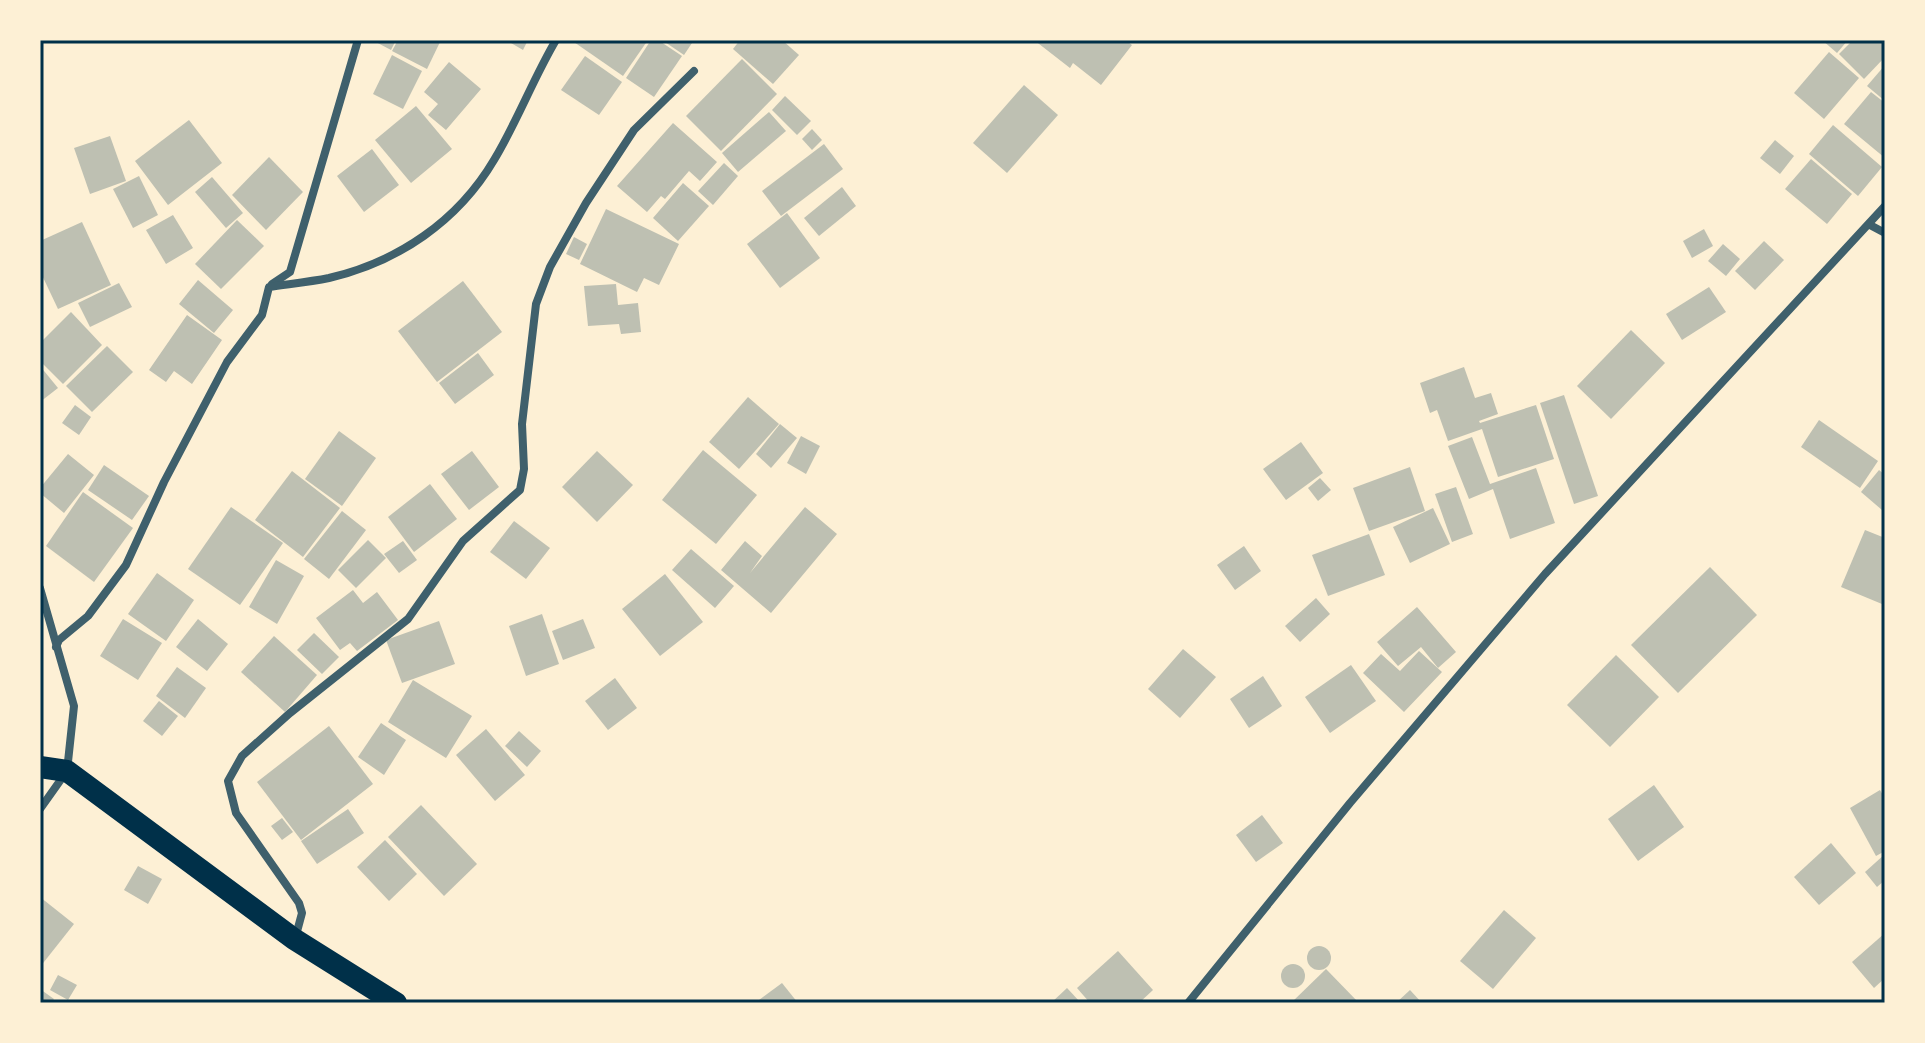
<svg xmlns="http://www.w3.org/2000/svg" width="1925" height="1043" font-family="'Space Grotesk',sans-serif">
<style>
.building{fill:#bec0b2}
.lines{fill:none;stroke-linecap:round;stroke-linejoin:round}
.minor{stroke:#3f606c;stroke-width:8}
.trunk{stroke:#003049;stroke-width:22}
.neatline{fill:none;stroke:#003049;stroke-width:3}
</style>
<rect width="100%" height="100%" fill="#fdf0d5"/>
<g class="building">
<polygon points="372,40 396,40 391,50"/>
<polygon points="398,40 441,40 427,69 392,51"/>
<polygon points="506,40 528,40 523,50"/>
<polygon points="571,40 648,40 623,76"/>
<polygon points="651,40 658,40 682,56 654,97 626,78"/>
<polygon points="662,40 694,40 684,55"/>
<polygon points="740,40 782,40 799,55 773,84 733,49"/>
<polygon points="1034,40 1125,40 1132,45 1101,85 1073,63 1070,68"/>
<polygon points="1822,40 1848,40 1837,53"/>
<polygon points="1853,40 1885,40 1885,57 1864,79 1839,54"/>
<polygon points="1829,52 1859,78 1824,119 1794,93"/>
<polygon points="392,55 422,71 403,109 373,94"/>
<polygon points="585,56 622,82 599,115 561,90"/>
<polygon points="742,59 777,94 721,151 686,116"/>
<polygon points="449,62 481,89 446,130 428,115 438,104 424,92"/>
<polygon points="1885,65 1885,101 1867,86"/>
<polygon points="1024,85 1058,115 1007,173 973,143"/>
<polygon points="1871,92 1885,103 1885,158 1844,124"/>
<polygon points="785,96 811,121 797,135 772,110"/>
<polygon points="416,106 452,149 411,183 375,140"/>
<polygon points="769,112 786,131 738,172 722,153"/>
<polygon points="189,120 222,163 168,205 135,161"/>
<polygon points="673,123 717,162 700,181 689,171 665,199 661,196 647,212 617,186"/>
<polygon points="1833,125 1882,167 1858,196 1809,154"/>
<polygon points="812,129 822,140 812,150 802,139"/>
<polygon points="110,136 126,181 90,194 74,148"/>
<polygon points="1775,140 1794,156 1780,174 1760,158"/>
<polygon points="824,144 843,169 781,216 762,191"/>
<polygon points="372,149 399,185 364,212 337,176"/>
<polygon points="269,157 303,192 266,230 232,195"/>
<polygon points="1811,159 1852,194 1827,224 1785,189"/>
<polygon points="724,163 738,176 713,205 698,191"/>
<polygon points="139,176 158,215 133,228 113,189"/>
<polygon points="212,177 243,213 226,228 195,192"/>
<polygon points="683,183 709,206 678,241 653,218"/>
<polygon points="842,187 856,206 819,236 804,218"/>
<polygon points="606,209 679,244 659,285 644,278 637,292 580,264"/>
<polygon points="787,213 820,258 780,288 747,244"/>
<polygon points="173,215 193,248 166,264 146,230"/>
<polygon points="237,220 264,246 221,289 195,264"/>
<polygon points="82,222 111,285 58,309 40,271 40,241"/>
<polygon points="1704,229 1713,246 1692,258 1683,241"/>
<polygon points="574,237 587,244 579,260 566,254"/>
<polygon points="1764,241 1784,260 1755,290 1735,271"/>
<polygon points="1723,244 1740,259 1726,276 1708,261"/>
<polygon points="198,280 233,310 214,333 179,304"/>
<polygon points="463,281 502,332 437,382 398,331"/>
<polygon points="119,283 132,307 90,327 78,303"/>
<polygon points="616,284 618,305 638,303 641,332 621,334 619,324 588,326 584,286"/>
<polygon points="1709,287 1726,312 1682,340 1666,314"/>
<polygon points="71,312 102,345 63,384 40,361 40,343"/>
<polygon points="187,315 222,340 192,384 174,371 166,382 149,370"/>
<polygon points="1631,330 1665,363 1611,419 1577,386"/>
<polygon points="107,346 133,372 92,412 66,386"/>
<polygon points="478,353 494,375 455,404 439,383"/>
<polygon points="40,366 58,388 40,402"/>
<polygon points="1464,367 1475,398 1491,393 1498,414 1479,421 1480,423 1536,405 1554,459 1498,477 1482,429 1448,441 1437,410 1430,413 1420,383"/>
<polygon points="1564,395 1598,496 1574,504 1540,403"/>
<polygon points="748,397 779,424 739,469 709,442"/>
<polygon points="75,405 91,417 79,435 62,423"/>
<polygon points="1819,420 1878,461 1860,488 1801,447"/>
<polygon points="780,424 797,438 771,468 756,454"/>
<polygon points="339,431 376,458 342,506 305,479"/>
<polygon points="801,436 820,446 806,474 787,463"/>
<polygon points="1472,437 1490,484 1536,468 1555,523 1510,539 1493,489 1469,499 1448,446"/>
<polygon points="1301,442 1323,473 1286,500 1263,469"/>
<polygon points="703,450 757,495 716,544 662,500"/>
<polygon points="472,451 499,487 469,510 441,474"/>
<polygon points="597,451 633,485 597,522 562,487"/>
<polygon points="68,454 94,475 64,513 40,493 40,488"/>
<polygon points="104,465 149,496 132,520 88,490"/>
<polygon points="1410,467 1425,511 1369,531 1353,488"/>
<polygon points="1879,470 1885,475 1885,506 1882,510 1861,492"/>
<polygon points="292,471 340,508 303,557 255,520"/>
<polygon points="1320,478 1331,490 1318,501 1308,488"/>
<polygon points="430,484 457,519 414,552 388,517"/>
<polygon points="1456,487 1473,534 1452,542 1435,494"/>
<polygon points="83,492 133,528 94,582 46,546"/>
<polygon points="231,507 283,543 240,605 188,569"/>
<polygon points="805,507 837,534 771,613 721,570 745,541 762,556 750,573"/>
<polygon points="1433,508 1450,544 1410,563 1393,527"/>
<polygon points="342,511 366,530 329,579 304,559"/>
<polygon points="514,521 550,548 526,579 490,552"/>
<polygon points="1865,530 1885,538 1885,597 1882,604 1841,587"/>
<polygon points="1369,534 1385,575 1328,596 1312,555"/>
<polygon points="368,540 386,558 356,588 338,570"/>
<polygon points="403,541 417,560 399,573 384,554"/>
<polygon points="1244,546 1261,571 1235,590 1217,565"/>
<polygon points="691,549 734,586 715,608 672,570"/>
<polygon points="276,560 304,576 277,624 249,607"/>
<polygon points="1710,567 1757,615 1678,693 1631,645"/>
<polygon points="157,573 194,600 166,641 128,614"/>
<polygon points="665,574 703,622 660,656 622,609"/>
<polygon points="353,590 363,603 377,592 398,620 357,651 350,643 340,650 316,618"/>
<polygon points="1316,598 1330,614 1300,642 1285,626"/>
<polygon points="1417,607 1456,652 1438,668 1421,647 1398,666 1377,642"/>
<polygon points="542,614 559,664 526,676 509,626"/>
<polygon points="123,619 162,643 138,680 100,656"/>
<polygon points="198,619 228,644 207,671 176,647"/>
<polygon points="583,619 595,648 563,660 552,631"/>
<polygon points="439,621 455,664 402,683 386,640"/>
<polygon points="314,633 339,657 322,674 297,650"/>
<polygon points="274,636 317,675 285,712 241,672"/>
<polygon points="1183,649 1216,677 1180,718 1148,689"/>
<polygon points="1419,651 1442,672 1404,712 1363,673 1381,654 1400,671"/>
<polygon points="1616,655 1659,697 1610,747 1567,705"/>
<polygon points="1351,665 1376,701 1330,733 1305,697"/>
<polygon points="177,667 206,688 185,718 156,696"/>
<polygon points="1263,676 1282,706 1249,728 1230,699"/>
<polygon points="615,678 637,708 608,730 585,701"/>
<polygon points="413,680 472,716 446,758 388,722"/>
<polygon points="159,701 178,716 162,736 143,721"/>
<polygon points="381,723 406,740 384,775 358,757"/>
<polygon points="329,726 373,784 301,840 257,782"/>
<polygon points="486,729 525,775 495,801 456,755"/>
<polygon points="519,731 541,751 527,767 505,746"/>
<polygon points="1654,785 1684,827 1638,861 1608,819"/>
<polygon points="1880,790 1885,799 1885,851 1876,856 1850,808"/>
<polygon points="421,805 477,864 444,896 388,837"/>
<polygon points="348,809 364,833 317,864 301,841"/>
<polygon points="1262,815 1283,843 1256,862 1236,835"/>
<polygon points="282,818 293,832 282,840 271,826"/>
<polygon points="385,840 417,874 389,901 357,867"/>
<polygon points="1831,843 1856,873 1819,905 1794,877"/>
<polygon points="1885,854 1885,880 1877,887 1865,872"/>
<polygon points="138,866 162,879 148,904 124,890"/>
<polygon points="40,897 74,924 40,967"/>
<polygon points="1504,910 1536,938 1493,989 1460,961"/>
<polygon points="1885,933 1885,978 1874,988 1852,962"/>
<circle cx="1319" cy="958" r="12"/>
<polygon points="1118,951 1153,990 1139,1003 1090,1003 1077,988"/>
<circle cx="1293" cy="976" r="12"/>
<polygon points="1326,969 1359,1003 1291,1003"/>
<polygon points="58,975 77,985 68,1000 50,990"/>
<polygon points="782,983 798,1003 755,1003"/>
<polygon points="1067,988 1081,1003 1051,1003"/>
<polygon points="40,989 54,999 51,1003 40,1003"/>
<polygon points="1410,990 1422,1003 1396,1003"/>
</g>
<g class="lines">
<g class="minor">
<polyline points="1870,225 1885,233"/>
<polyline points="272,284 290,272 358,40"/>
<polyline points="40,588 74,706 67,771 40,809"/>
<path d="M 56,647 L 59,640 L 88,616 L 126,565 L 164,482 L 227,362 L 262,315 L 269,287 C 289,284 309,282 329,278 C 398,262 458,221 494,160 C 517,122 533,79 556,40"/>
<polyline points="295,939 302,913 299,903 236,813 228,781 242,756 290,713 408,619 463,541 520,490 524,469 522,424 536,304 550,267 586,203 634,130 694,71"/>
<polyline points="1188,1003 1350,803 1545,574 1885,206"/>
</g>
<polyline class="trunk" points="40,767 67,771 294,939 396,1003"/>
</g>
<rect width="1925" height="1043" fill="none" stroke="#fdf0d5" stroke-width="84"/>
<rect x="42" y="42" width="1841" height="959" class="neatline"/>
</svg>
